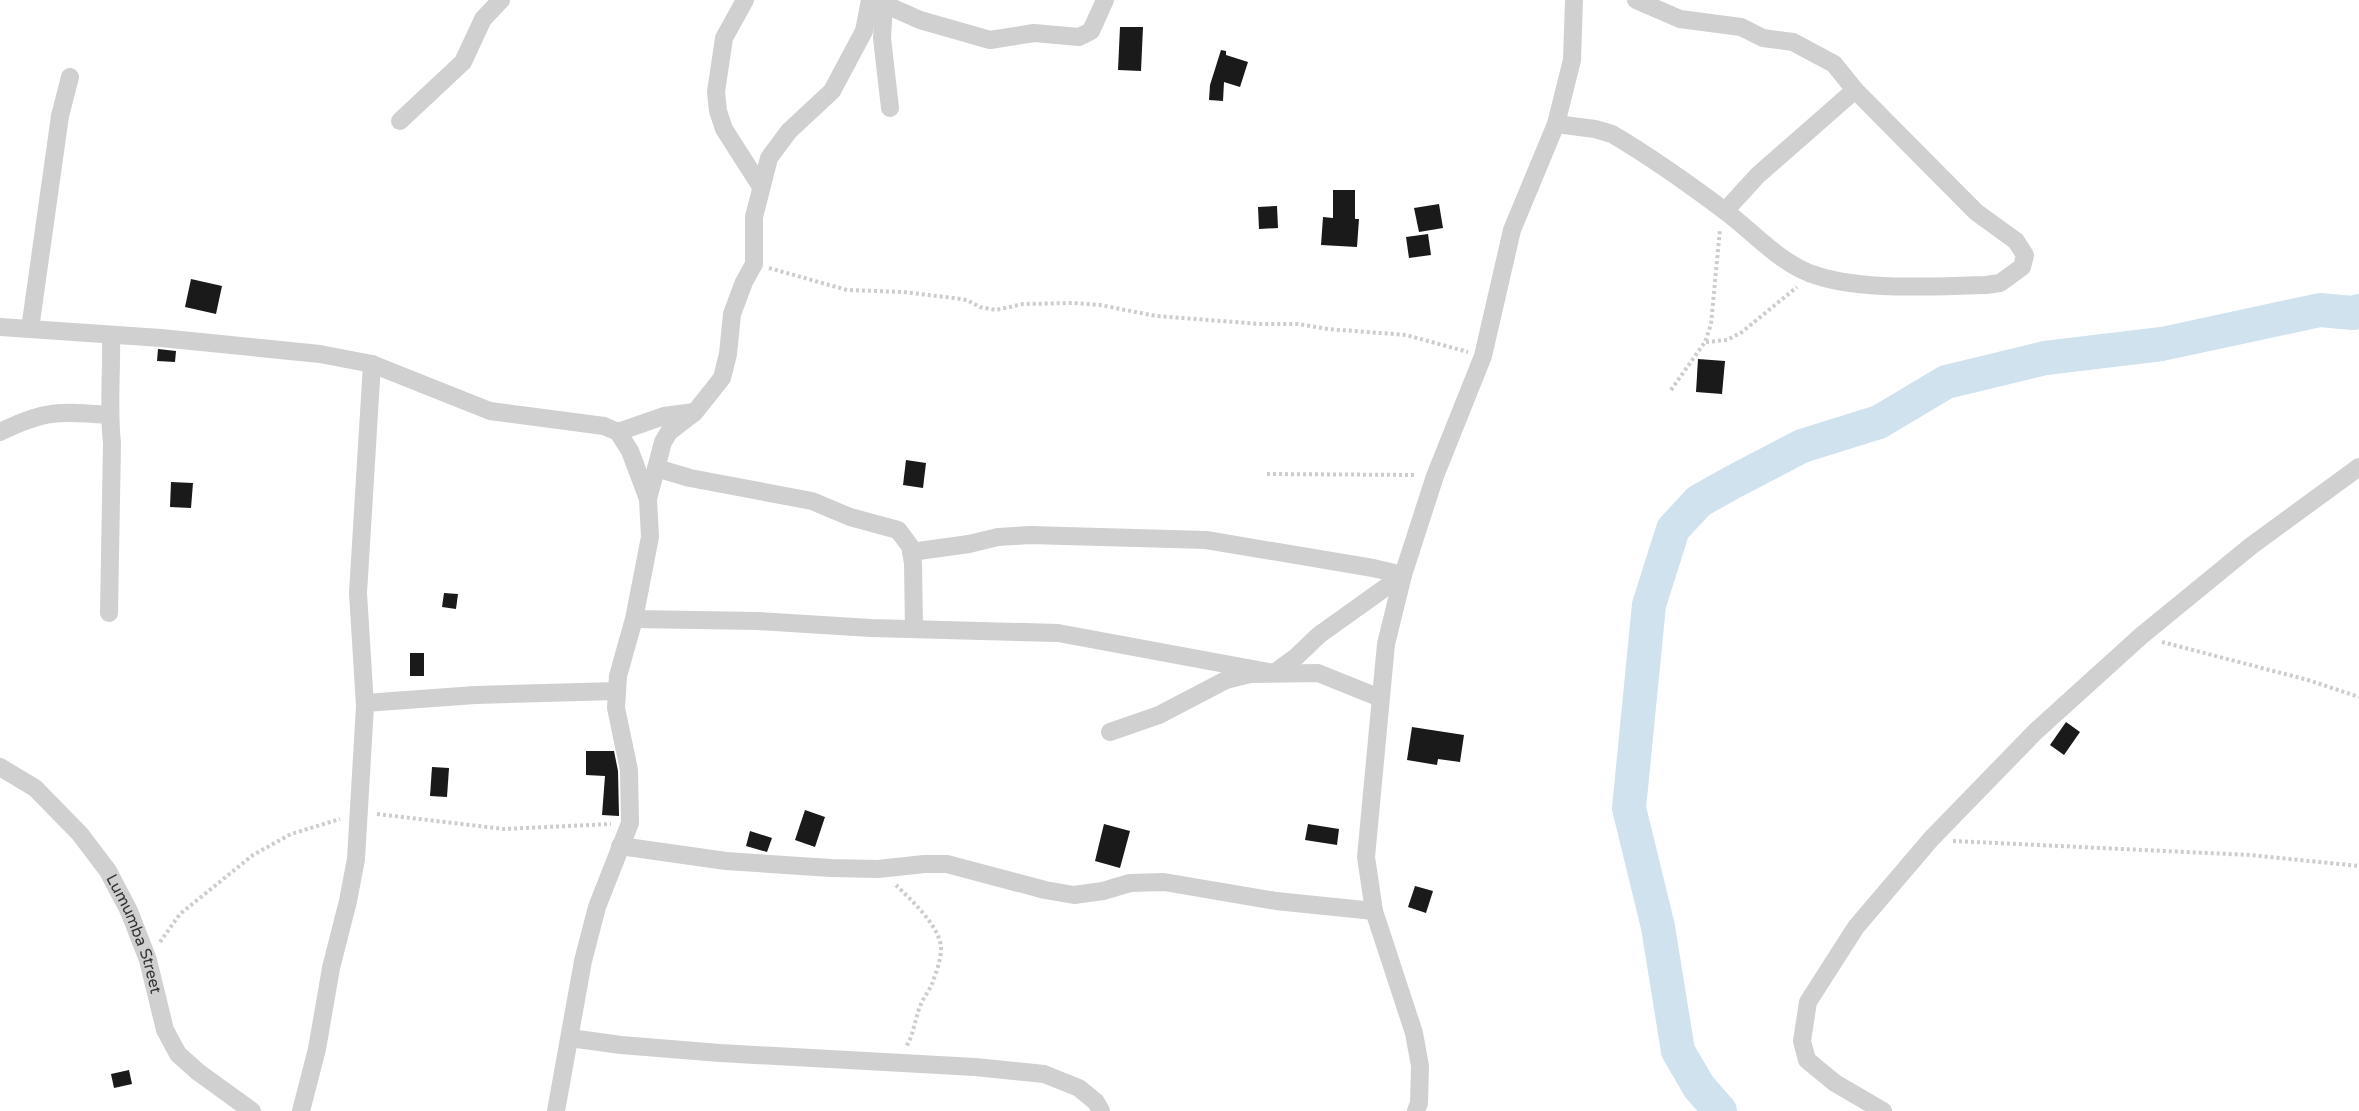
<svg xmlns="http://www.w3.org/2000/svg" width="2359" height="1111" font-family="'Varela Round',sans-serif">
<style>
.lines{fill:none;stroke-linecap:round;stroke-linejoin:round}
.river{stroke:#cfe2ee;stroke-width:34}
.building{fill:#1a1a1a}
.path{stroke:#cdcdcd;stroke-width:4;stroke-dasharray:3 3;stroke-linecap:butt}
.street{stroke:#d0d0d0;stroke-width:18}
.labels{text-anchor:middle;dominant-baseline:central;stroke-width:6;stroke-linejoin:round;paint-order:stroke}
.street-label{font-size:16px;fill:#333;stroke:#fff}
</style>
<rect width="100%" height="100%" fill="#fff"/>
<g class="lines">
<polyline class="river" points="1720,1111 1699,1087 1678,1051 1658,927 1629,808 1649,605 1673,529 1699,501 1733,482 1802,446 1879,422 1946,382 2045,358 2162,344 2320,310 2353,313 2359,311"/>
</g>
<g class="building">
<polygon points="1120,27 1143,27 1141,71 1118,70"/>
<polygon points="1221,50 1226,51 1226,55 1248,62 1240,87 1224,82 1223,101 1209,100 1210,85"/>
<polygon points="1333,190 1355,190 1355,219 1359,219 1357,247 1321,245 1323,217 1333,218"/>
<polygon points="1439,204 1443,228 1419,232 1414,208"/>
<polygon points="1277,206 1278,228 1259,229 1258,207"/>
<polygon points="1428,234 1431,255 1409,258 1406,237"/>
<polygon points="191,279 222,286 216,314 185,307"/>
<polygon points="158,349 176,351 175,362 157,361"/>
<polygon points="1698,359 1725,361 1722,394 1696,392"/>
<polygon points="906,460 926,463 923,488 903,485"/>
<polygon points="171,482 193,483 191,508 170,507"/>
<polygon points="444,593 458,594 456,609 442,607"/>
<rect x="410" y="653" width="14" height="23"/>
<polygon points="2066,722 2080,732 2064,755 2050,745"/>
<polygon points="1412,727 1464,735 1460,762 1438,759 1437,765 1407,760"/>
<polygon points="586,751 614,751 618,771 619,816 602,815 605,776 586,775"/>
<polygon points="432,767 449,768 447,797 430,796"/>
<polygon points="805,810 825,817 815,847 795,840"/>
<polygon points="1104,824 1130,831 1120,868 1095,861"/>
<polygon points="1308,824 1339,829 1337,845 1305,840"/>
<polygon points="750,831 772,838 767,852 746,846"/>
<polygon points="1415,886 1433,891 1426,913 1408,907"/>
<polygon points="129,1070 132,1084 114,1088 111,1074"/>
</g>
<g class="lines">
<g class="path">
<polyline points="769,268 847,290 903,292 954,298 967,300 980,307 996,310 1023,304 1073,303 1100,305 1156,316 1261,324 1298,324 1328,329 1406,335 1468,352"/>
<polyline points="1706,342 1727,340 1742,332 1797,287"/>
<polyline points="1671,390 1705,342 1711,324 1720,229"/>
<polyline points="1267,474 1416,475"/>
<polyline points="2162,642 2308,680 2359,697"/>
<polyline points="377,814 504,829 611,824"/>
<polyline points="1953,841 2250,855 2359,866"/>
<path d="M 896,885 C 911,900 940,926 941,948 C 941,960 936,973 932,984 C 929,991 924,997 921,1004 C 915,1018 914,1034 906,1047"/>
<polyline points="160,942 180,914 253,855 291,834 340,819"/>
</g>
<g class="street">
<polyline points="745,0 724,38 716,92 718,111 724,129 761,187"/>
<polyline points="875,0 920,20 990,40 1034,33 1079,37 1091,31 1105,0"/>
<polyline points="884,5 882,38 890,108"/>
<polyline points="400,121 463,62 483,19 501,0"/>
<path d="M 1556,124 L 1595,129 L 1612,134 C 1651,157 1689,184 1725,211 C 1753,232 1777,260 1809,273 C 1859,292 1933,286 1986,285 L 2000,283 L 2022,267 L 2025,255 L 2016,241 L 1976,212 L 1855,90 L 1834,64 L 1793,42 L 1763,38 L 1741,27 L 1680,19 L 1636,0"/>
<polyline points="1725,211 1758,175 1855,90"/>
<polyline points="0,327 161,338 320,354 372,364 490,411 604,426 618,432 630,451 648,499 650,537 634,619 618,676 616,708 629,770 630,823 597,907 583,961 556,1111"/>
<polyline points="30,329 60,116 70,77"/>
<path d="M 0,432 C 44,410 61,411 109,415"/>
<polyline points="618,432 664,416 694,412"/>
<polyline points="656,468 690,478 812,501 850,517 898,530 910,546 913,563 914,629"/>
<polyline points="648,499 663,442 669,432 695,412 722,378 728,354 732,314 744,282 754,264 754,217 769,158 789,131 832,91 864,31 870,0"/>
<polyline points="911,552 969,544 998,537 1030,535 1206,540 1373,568 1403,575"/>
<path d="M 109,613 L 112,443 C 108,407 112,371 111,335"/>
<polyline points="634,619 758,621 871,628 1058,633 1274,673 1296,657 1319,635 1403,575"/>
<polyline points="365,703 475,695 617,691"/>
<polyline points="1110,732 1159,715 1226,680 1250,674 1318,673 1380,698"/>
<path id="s1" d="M 0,767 L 35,788 L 80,834 L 108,871 L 129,911 L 148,960 L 165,1030 L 178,1054 L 198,1072 L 252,1111"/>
<polyline points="620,846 726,861 831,868 878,869 924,864 947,864 1045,890 1074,895 1103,891 1130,883 1164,882 1276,901 1374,911"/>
<polyline points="570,1038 621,1045 720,1053 975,1067 1044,1074 1079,1088 1096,1102 1101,1111"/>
<polyline points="301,1111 317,1049 331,968 348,901 356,859 365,706 358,593 372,364"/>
<polyline points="1416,1111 1419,1103 1420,1066 1414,1033 1374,911 1366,857 1386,644 1403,575 1435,476 1483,356 1512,230 1556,124 1572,60 1574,0"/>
<polyline points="1883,1111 1835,1083 1807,1060 1802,1041 1808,1002 1856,927 1931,839 2036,731 2141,636 2251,546 2359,467"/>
</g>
</g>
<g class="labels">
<g class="street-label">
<text stroke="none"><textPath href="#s1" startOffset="220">Lumumba Street</textPath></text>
</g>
</g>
</svg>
